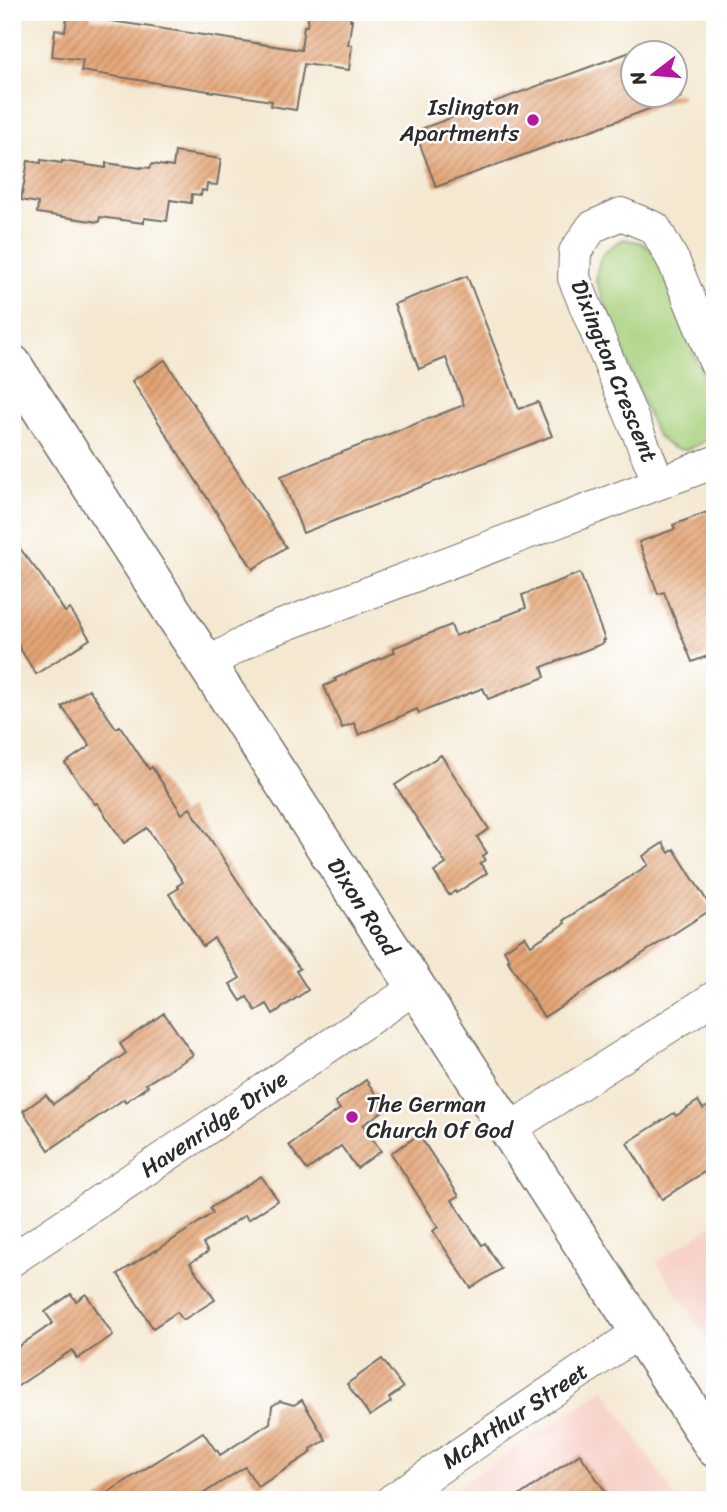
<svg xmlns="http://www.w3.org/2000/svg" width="727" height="1512" font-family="Sriracha,sans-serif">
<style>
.built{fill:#f7d1c9}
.green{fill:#a7d07c;stroke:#697e54;stroke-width:2}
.building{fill:url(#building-hatch)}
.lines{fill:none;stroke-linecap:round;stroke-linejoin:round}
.minor-casing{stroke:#716d65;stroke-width:34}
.major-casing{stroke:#716d65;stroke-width:41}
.minor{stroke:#fff;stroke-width:32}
.major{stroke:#fff;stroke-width:38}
.poi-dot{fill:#b5179e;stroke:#fff;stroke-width:2.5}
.labels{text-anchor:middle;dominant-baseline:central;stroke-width:5;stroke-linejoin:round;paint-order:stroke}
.poi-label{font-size:23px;fill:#2b2b2b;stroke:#fff;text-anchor:end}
.street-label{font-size:23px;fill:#2b2b2b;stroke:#fff}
</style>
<defs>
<pattern id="building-hatch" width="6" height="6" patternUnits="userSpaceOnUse" patternTransform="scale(1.75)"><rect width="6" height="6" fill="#e4a475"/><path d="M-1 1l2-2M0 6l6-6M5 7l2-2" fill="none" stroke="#b98660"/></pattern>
</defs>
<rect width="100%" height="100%" fill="#fff"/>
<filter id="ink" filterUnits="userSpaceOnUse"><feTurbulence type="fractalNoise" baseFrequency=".0143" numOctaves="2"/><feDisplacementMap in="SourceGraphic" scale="14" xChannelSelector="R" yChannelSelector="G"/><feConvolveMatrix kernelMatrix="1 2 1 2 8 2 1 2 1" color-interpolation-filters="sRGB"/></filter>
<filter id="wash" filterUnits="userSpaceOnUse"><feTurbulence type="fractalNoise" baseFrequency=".00686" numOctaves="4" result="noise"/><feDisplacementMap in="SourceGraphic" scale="28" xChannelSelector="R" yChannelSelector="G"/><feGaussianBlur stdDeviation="1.57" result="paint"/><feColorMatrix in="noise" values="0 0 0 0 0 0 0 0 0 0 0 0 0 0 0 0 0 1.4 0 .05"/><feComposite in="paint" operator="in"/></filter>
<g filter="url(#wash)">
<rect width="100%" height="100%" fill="#f4e8d1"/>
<g class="built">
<polygon points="715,1223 715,1350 656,1262"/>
<polygon points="604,1389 677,1500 438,1500"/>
</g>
<path class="green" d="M 624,239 L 642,243 L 659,257 L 715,412 L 715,423 L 710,438 C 687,453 673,456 655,432 L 596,281 C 598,256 602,251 624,239 Z"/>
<g id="blocks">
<g class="building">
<polygon points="68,12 92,12 91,18 301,50 304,26 307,26 309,12 351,12 350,20 352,20 348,45 352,45 349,70 304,64 296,110 271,106 272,101 81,71 83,60 52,56 55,30 65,31"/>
<polygon points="633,51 633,94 681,94 682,97 436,187 415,131"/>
<polygon points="175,152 221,159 217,185 207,184 206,191 202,190 201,195 192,194 191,203 170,200 167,221 144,218 144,223 100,217 99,222 37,213 38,203 21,200 28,161 41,163 41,160 62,163 62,161 106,168 106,163 141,168 141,167 150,168 152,164 173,167"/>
<polygon points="467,276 519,409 538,402 552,436 303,533 281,476 464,405 446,358 419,369 394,304"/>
<polygon points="165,360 286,547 253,569 132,381"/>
<polygon points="707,512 715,533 715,653 692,662 664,592 658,594 639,542 675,529 673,525"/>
<polygon points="12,538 42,577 65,612 70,609 90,639 36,674 12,636"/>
<polygon points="580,573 605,640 603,640 604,643 542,667 545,677 488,699 483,688 419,713 417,709 359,735 354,723 342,728 324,686 336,681 334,679 395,652 393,648 451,625 455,636 503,618 502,617 526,608 522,595"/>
<polygon points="89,689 116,728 120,726 149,769 152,767 182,814 190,808 254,906 300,969 296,971 308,990 273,1014 267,1004 256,1011 247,997 241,1001 230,984 240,978 214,938 203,946 169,894 179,888 177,886 183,882 147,828 124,843 97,803 95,804 65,763 90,746 62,707"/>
<polygon points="441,755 489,829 477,837 487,853 483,856 485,860 480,863 487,873 456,893 455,891 449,895 434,872 446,864 395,785"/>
<polygon points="663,843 669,853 674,849 712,909 544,1017 508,961 510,960 504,950 525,936 531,945 565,923 564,920 648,865 643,856"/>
<polygon points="164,1013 193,1055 146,1084 148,1086 125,1102 124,1099 49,1150 23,1111 46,1095 53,1104 126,1053 120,1044"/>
<polygon points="366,1080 386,1109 363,1125 381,1151 357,1168 341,1146 307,1170 289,1145 340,1109 335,1102"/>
<polygon points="698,1101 703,1109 715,1102 715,1165 662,1199 627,1143 674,1113 676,1116"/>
<polygon points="419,1135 459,1196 452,1200 482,1245 485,1243 501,1269 471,1288 433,1231 438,1227 391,1153"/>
<polygon points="261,1176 278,1200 248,1220 245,1215 203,1244 208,1252 190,1263 215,1300 183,1320 177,1312 153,1328 118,1274 155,1250 156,1251 213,1213 210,1208"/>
<polygon points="71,1294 76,1301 86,1294 113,1335 77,1359 72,1350 12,1390 12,1351 53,1323 45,1312"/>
<polygon points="382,1359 403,1388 389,1398 391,1402 370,1416 347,1384"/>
<polygon points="302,1400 326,1440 311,1449 312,1452 258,1487 245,1467 193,1500 96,1500 203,1432 216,1451 217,1450 220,1455 270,1423 272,1406 280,1401 294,1405"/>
<polygon points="580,1454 611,1500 513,1500"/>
</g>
</g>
</g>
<g filter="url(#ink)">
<use href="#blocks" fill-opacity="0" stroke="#716d65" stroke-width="2"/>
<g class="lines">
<defs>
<g id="minor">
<polyline points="659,483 574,278 575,252 592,227 621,214 655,228 674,262 715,362"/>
<polyline points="207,664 260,634 715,462"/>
<polyline points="508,1130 715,997"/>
<polyline points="12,1260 415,988"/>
<polyline points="392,1500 639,1332"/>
</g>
<polyline id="major" points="12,364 715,1448"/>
</defs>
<use href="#minor" class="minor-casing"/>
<use href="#major" class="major-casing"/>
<use href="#minor" class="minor"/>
<use href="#major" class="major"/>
</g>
</g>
<g class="poi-dot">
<circle cx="533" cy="120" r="7"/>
<circle cx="352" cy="1117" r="7"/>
</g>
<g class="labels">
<g class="poi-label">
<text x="519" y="107">Islington<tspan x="519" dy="26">Apartments</tspan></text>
<text x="366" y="1104" text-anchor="start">The German<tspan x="366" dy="26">Church Of God</tspan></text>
</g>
<g class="street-label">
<text transform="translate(614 371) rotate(68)">Dixington Crescent</text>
<text transform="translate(363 907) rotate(57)">Dixon Road</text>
<text transform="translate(214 1124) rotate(-34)">Havenridge Drive</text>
<text transform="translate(515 1416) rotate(-34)">McArthur Street</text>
</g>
</g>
<rect width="727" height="1512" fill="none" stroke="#fff" stroke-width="42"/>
<g transform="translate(654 74) rotate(254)"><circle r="33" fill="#ffffff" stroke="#aaaaaa" stroke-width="2"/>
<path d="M0-5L12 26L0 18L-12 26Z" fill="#b5179e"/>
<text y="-10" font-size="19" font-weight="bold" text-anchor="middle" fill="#2b2b2b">N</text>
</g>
</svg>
